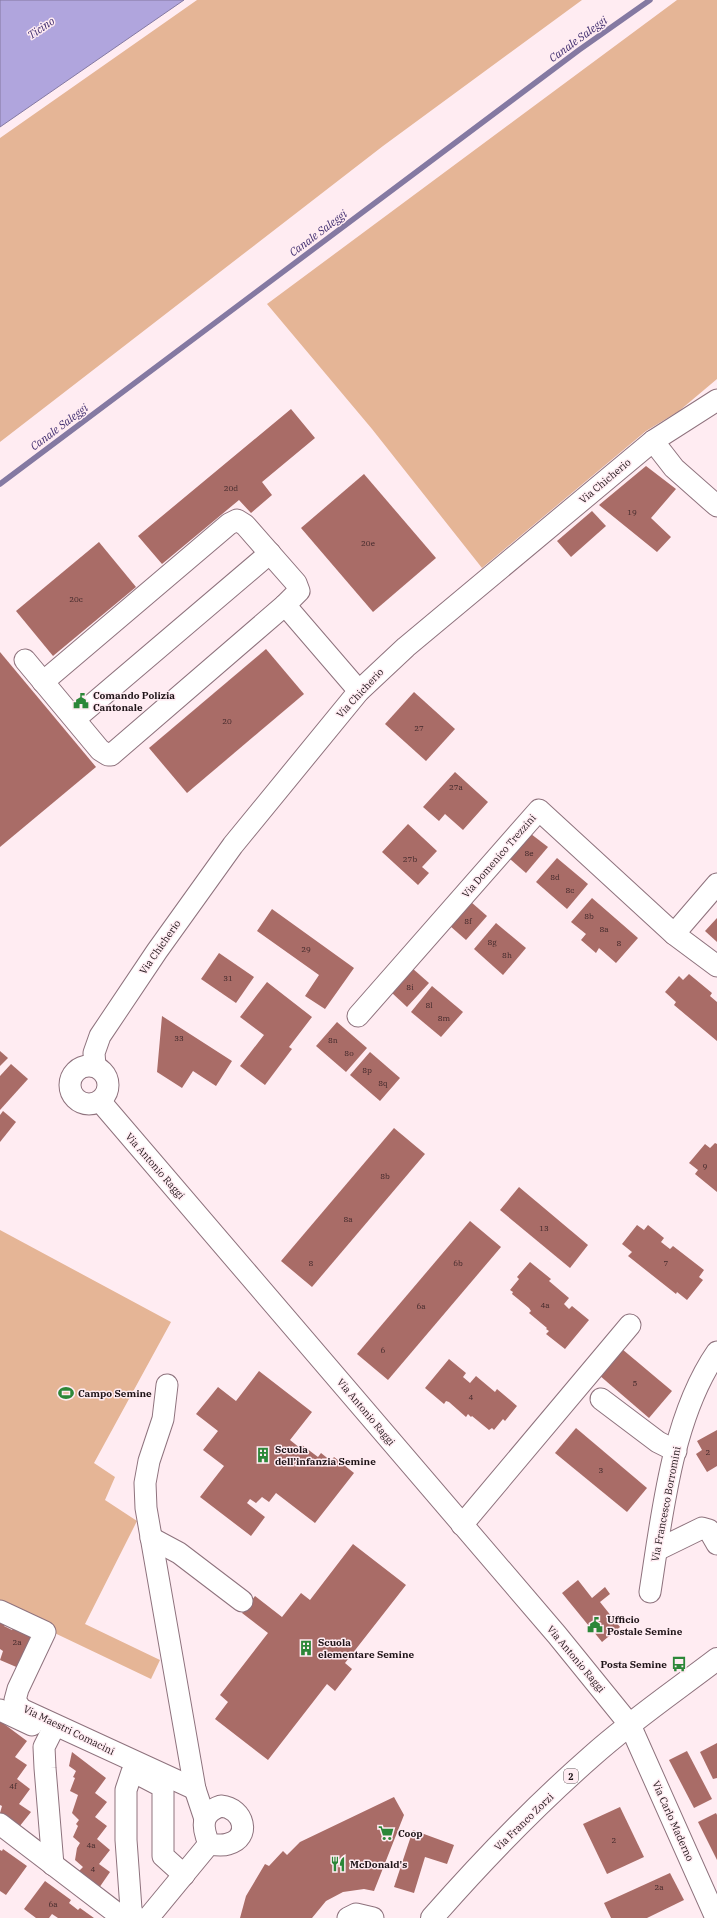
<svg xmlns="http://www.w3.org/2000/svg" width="717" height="1918" font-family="'IBM Plex Serif',serif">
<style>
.green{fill:#e5b596}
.water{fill:#b0a5dd;stroke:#8479a2}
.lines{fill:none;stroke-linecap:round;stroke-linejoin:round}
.stream{stroke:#8479a2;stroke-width:5.5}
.building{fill:#a96c67}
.minor-casing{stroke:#8e727d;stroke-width:23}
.major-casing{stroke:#8e727d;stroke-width:24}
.minor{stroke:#fff;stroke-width:21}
.major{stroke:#fff;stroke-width:22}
.labels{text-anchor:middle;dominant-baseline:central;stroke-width:3;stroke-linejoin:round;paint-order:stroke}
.number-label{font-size:8px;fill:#41292b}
.shield{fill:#ffecf2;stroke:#625459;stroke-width:1}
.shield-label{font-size:9px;font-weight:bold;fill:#1e1317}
.street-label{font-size:10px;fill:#1e1317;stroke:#ffecf2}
.poi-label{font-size:10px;font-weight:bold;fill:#1e1317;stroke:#ffecf2;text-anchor:start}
.water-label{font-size:11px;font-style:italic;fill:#3f2c6e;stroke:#ffecf2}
</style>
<rect width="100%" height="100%" fill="#ffecf2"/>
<g class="green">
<polygon points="197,0 582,0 383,146 0,442 0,138"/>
<polygon points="677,0 717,0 717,379 679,411 646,431 482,568 372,429 267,304"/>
<polygon points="0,1230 171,1322 94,1463 115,1477 105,1500 137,1521 85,1624 160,1660 151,1679 0,1607"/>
</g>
<polygon class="water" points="0,0 184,0 0,127"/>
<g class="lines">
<polyline class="stream" points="0,484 579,50 650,0"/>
</g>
<g class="building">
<polygon points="291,409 315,438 262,482 272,495 251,513 239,500 162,564 138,536"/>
<polygon points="646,466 676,489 651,518 671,537 657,552 599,505"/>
<polygon points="364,474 436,558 373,612 301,528"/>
<polygon points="592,511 606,526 571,557 557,541"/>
<polygon points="99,542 136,587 53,656 16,611"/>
<polygon points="266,649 304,694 187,793 149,748"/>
<polygon points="0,652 96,767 0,847"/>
<polygon points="414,692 455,729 426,761 385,724"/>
<polygon points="455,772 488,802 463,830 445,814 439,821 423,807"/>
<polygon points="408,824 437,851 422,867 429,873 418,885 382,852"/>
<polygon points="531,834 548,847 526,873 510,859"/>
<polygon points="557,858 588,884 567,909 536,882"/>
<polygon points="592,898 638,938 616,963 599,948 596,953 581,940 586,934 571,922"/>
<polygon points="471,902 487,916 466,940 450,926"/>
<polygon points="272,909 354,968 325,1009 305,996 319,975 257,931"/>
<polygon points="717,918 717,942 705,931"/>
<polygon points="496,923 526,948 503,975 474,949"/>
<polygon points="219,953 254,977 236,1003 201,979"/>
<polygon points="412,968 429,983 407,1007 391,992"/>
<polygon points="689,974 712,993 710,996 717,1002 717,1041 674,1005 676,1002 665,992 679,976 683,980"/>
<polygon points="267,982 312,1017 289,1047 292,1049 265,1085 240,1066 264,1035 240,1017"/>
<polygon points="432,986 463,1012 441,1037 411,1012"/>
<polygon points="162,1016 232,1061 216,1086 193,1071 182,1088 157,1072"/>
<polygon points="337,1022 367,1048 346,1072 316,1046"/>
<polygon points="0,1051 8,1058 0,1066"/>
<polygon points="370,1052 400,1078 380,1101 350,1075"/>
<polygon points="11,1064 28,1079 0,1110 0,1076"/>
<polygon points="3,1111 16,1122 0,1142 0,1115"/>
<polygon points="394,1128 425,1154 312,1287 281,1261"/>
<polygon points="715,1143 717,1144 717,1192 695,1174 698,1170 689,1163 705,1144 710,1148"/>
<polygon points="519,1187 588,1245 570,1268 500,1210"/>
<polygon points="470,1221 501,1247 388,1380 357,1354"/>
<polygon points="637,1225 644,1230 648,1225 664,1238 661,1242 670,1249 673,1246 704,1270 699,1277 703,1280 687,1300 677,1292 676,1294 628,1256 632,1252 622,1244"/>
<polygon points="530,1262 551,1279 549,1281 569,1298 564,1304 569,1309 572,1306 589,1320 565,1349 546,1334 549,1331 546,1329 547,1328 529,1313 531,1311 529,1308 512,1294 513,1292 510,1290 519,1279 517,1277"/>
<polygon points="622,1349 672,1391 649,1418 599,1375"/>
<polygon points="449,1359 466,1373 463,1377 470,1383 476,1376 495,1392 497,1389 517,1406 505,1421 503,1419 494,1430 492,1428 489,1430 472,1416 471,1417 468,1414 466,1417 449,1402 446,1401 444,1404 425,1388"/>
<polygon points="259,1371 312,1412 290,1440 300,1448 302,1445 318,1457 321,1453 331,1461 334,1457 354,1473 315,1523 276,1493 269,1502 262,1497 256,1503 250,1499 247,1503 265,1517 251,1536 200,1497 224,1466 203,1450 218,1431 196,1414 218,1387 236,1401"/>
<polygon points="576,1428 647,1488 627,1512 555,1453"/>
<polygon points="717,1430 717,1466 707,1472 696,1454 702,1450 697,1441"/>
<polygon points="353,1544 406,1585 345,1663 352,1669 335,1691 327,1684 268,1760 215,1719 228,1702 220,1695 268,1633 242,1613 255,1596 282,1617 301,1593 310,1600"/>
<polygon points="578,1580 592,1598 605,1587 610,1594 600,1602 620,1627 602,1642 562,1593"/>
<polygon points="0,1618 6,1621 4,1626 12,1630 15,1625 37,1635 21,1669 0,1660 3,1651 0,1649"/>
<polygon points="0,1721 27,1741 15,1757 27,1765 17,1779 30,1789 19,1804 31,1812 19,1827 0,1813 2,1806 0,1805"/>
<polygon points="717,1743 717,1778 713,1779 700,1752"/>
<polygon points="687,1751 712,1799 694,1808 669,1760"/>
<polygon points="72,1752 106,1778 95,1793 107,1802 95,1817 107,1826 97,1839 110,1850 99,1864 110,1872 99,1888 78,1872 83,1867 75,1860 77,1848 80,1843 73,1837 78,1826 76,1824 79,1820 72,1813 78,1795 70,1791 75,1778 73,1777 76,1771 69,1766"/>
<polygon points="394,1797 404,1815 374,1891 364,1889 343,1892 326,1901 312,1918 240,1918 246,1896 265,1864 269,1866 283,1851 287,1855 300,1842"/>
<polygon points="620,1807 644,1857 607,1874 583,1824"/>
<polygon points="716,1813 717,1815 717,1860 698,1822"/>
<polygon points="413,1830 454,1845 447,1864 425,1857 414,1893 394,1887"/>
<polygon points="3,1849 27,1866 6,1895 0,1891 0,1850 2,1851"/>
<polygon points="670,1873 684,1900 647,1918 611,1918 604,1903"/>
<polygon points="45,1881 71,1900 69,1903 78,1910 80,1908 94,1918 58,1918 52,1914 49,1918 36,1918 24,1909"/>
</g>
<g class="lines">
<defs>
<g id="minor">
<polyline points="653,441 674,468 717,506"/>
<polyline points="25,660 100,750 108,755 111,755 285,605"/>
<polyline points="43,682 229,524 237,520 245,525 296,583 299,591 285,605 359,691"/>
<polyline points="75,719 270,553"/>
<polyline points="674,934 717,884"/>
<polyline points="358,1016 539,810 674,934 717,966"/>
<circle cx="89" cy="1085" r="19"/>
<polyline points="95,1066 94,1053 100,1036 157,951 233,845 359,691 406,647 653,441 717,400"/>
<polyline points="101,1100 105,1107 557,1635 630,1725 716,1918"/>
<polyline points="167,1385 163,1419 149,1461 145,1483 146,1508 195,1789 205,1819"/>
<polyline points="601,1399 658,1442 676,1451"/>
<polyline points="462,1525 630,1325"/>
<polyline points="151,1538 179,1553 242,1601"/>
<polyline points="657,1550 702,1528 709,1530 717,1544"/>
<path d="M 650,1592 C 662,1515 672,1417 717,1352"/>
<polyline points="0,1611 45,1632 18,1689 15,1700 21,1709 195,1789"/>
<polyline points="0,1710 32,1725"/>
<polyline points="51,1733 44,1747 45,1768 53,1865"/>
<polyline points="132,1772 126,1790 126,1840 131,1909 134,1918"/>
<polyline points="140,1775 163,1787 163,1856 184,1875"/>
<path d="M 221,1806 C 244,1808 252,1838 228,1844 C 222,1846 216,1845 209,1844 C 202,1827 200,1813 221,1806 Z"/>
<polyline points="0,1824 123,1918"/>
<polyline points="148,1918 209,1844"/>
<polyline points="348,1918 356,1914 373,1918"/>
</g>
<path id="major" d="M 432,1918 C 482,1861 535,1806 592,1756 C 631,1721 675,1691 717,1659"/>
</defs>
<use href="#minor" class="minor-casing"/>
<use href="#major" class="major-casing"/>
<use href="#minor" class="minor"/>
<use href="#major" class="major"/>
</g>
<defs>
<symbol id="civic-bare" viewBox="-9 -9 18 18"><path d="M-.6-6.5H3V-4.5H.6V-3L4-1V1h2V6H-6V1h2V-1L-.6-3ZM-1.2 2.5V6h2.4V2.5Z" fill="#2c8738" stroke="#ffecf2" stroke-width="2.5" paint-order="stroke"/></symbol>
<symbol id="stadium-bare" viewBox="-9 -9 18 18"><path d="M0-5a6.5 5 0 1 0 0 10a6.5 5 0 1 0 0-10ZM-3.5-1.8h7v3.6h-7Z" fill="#2c8738" stroke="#ffecf2" stroke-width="2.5" paint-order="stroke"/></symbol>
<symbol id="building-bare" viewBox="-9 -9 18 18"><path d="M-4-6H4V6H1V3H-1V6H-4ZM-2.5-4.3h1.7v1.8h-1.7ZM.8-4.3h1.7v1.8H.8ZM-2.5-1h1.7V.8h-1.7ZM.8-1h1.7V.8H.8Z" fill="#2c8738" stroke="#ffecf2" stroke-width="2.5" paint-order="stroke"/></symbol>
<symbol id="bus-bare" viewBox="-9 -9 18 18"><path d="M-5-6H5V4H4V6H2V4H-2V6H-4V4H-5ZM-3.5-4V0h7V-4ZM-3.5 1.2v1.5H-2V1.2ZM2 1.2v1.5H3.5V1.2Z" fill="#2c8738" stroke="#ffecf2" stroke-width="2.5" paint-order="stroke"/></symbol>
<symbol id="supermarket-bare" viewBox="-9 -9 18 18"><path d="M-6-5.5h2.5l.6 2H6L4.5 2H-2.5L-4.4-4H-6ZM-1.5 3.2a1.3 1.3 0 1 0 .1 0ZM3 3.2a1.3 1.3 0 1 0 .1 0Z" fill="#2c8738" stroke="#ffecf2" stroke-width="2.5" paint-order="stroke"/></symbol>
<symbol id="restaurant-bare" viewBox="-9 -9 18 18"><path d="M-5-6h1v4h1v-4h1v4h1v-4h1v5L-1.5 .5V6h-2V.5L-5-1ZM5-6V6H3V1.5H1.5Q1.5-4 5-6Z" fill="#2c8738" stroke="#ffecf2" stroke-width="2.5" paint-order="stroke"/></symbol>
</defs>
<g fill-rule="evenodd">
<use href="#civic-bare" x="70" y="690" width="22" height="22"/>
<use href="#stadium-bare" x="55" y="1382" width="22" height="22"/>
<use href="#building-bare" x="252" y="1444" width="22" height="22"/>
<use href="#civic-bare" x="584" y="1614" width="22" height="22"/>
<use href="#building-bare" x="295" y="1637" width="22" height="22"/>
<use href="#bus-bare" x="668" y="1653" width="22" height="22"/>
<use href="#supermarket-bare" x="375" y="1822" width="22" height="22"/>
<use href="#restaurant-bare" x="327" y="1853" width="22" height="22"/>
</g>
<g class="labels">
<g class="number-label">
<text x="231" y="488">20d</text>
<text x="632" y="512">19</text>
<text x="368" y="543">20e</text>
<text x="76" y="599">20c</text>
<text x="227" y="721">20</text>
<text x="419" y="728">27</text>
<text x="456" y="787">27a</text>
<text x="529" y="853">8e</text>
<text x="410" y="859">27b</text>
<text x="555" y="877">8d</text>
<text x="570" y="890">8c</text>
<text x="589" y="916">8b</text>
<text x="468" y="921">8f</text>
<text x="604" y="929">8a</text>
<text x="492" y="942">8g</text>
<text x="619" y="943">8</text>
<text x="306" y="949">29</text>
<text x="507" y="955">8h</text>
<text x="228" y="978">31</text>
<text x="410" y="987">8i</text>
<text x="429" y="1005">8l</text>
<text x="444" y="1018">8m</text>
<text x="179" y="1038">33</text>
<text x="333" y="1040">8n</text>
<text x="349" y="1053">8o</text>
<text x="367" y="1070">8p</text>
<text x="383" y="1083">8q</text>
<text x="705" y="1166">9</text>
<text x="385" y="1176">8b</text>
<text x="348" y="1219">8a</text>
<text x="544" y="1228">13</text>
<text x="311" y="1263">8</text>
<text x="458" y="1263">6b</text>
<text x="666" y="1263">7</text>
<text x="545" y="1305">4a</text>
<text x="421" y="1306">6a</text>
<text x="383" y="1350">6</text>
<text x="635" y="1383">5</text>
<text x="471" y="1397">4</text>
<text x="708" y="1452">2</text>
<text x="601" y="1470">3</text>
<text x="17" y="1642">2a</text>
<text x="13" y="1786">4f</text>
<text x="614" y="1840">2</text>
<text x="91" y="1845">4a</text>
<text x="93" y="1869">4</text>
<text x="659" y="1887">2a</text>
<text x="53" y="1904">6a</text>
</g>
<rect class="shield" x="564" y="1769" width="14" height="14" rx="3"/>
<g class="shield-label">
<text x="571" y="1776">2</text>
</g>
<g class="street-label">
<text transform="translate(605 481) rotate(-40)">Via Chicherio</text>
<text transform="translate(360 693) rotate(-47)">Via Chicherio</text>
<text transform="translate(499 856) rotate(-49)">Via Domenico Trezzini</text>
<text transform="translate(160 947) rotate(-55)">Via Chicherio</text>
<text transform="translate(155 1166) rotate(49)">Via Antonio Raggi</text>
<text transform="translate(366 1412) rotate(50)">Via Antonio Raggi</text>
<text transform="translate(666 1504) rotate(-79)">Via Francesco Borromini</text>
<text transform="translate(576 1659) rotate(50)">Via Antonio Raggi</text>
<text transform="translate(69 1730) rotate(26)">Via Maestri Comacini</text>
<text transform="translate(673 1821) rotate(66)">Via Carlo Maderno</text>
<text transform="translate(524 1822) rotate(-44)">Via Franco Zorzi</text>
</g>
<g class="poi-label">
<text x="93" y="695">Comando Polizia<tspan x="93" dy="12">Cantonale</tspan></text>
<text x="78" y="1393">Campo Semine</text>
<text x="275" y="1449">Scuola<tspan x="275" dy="12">dell’infanzia Semine</tspan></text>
<text x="607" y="1619">Ufficio<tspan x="607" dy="12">Postale Semine</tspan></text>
<text x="318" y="1642">Scuola<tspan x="318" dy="12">elementare Semine</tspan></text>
<text x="667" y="1664" text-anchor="end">Posta Semine</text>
<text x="398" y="1833">Coop</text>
<text x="350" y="1864">McDonald's</text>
</g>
<g class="water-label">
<text transform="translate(41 28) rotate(-34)">Ticino</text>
<text transform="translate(578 39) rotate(-36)">Canale Saleggi</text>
<text transform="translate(318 233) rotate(-37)">Canale Saleggi</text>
<text transform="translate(59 427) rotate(-37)">Canale Saleggi</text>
</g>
</g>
</svg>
